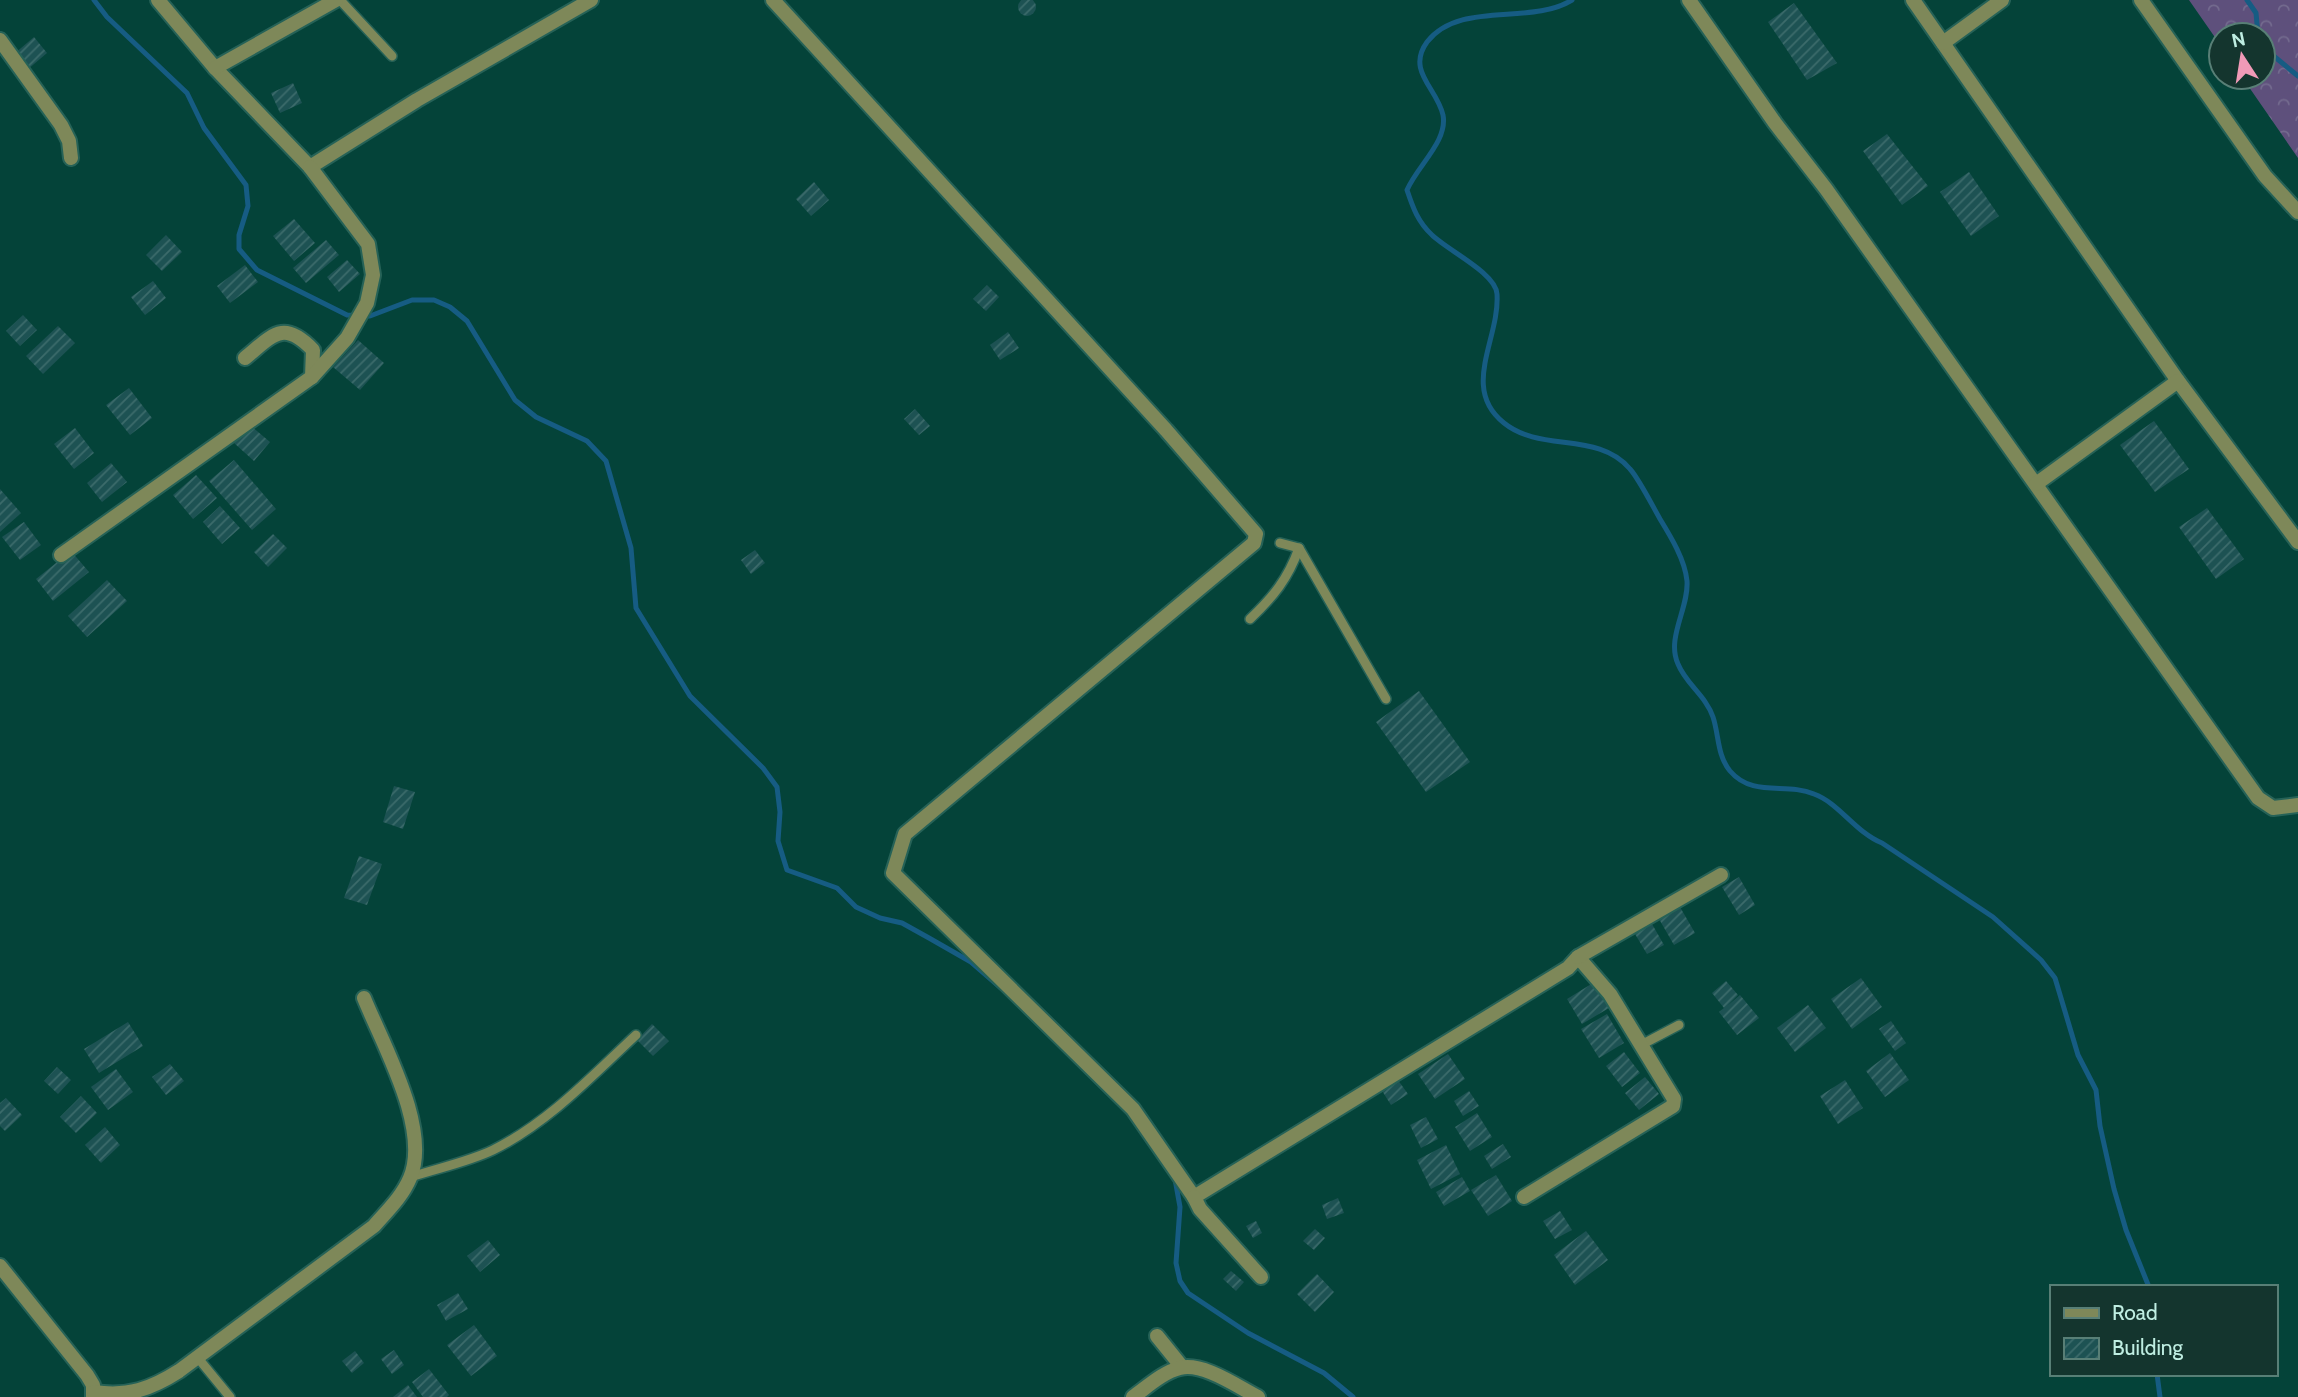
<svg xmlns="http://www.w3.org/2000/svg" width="2298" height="1397" font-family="Cabin,sans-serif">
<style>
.forest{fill:url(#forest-crowns)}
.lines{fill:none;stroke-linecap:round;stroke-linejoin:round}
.stream{stroke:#165c83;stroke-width:5}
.building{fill:url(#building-hatch)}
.service-casing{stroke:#266257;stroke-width:12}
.minor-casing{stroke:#266257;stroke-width:18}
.service{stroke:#7e8859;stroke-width:9}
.minor{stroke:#7e8859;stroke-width:14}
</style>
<defs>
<pattern id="forest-crowns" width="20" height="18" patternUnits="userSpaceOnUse" patternTransform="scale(1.75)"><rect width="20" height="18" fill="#5e507c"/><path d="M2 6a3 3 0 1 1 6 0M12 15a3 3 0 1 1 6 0" fill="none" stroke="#736a8e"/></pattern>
<pattern id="building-hatch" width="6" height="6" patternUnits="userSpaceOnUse" patternTransform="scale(1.75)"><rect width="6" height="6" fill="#1d5253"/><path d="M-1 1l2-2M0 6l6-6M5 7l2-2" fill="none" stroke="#3c6b6b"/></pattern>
</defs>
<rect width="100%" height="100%" fill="#044339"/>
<polygon class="forest" points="2189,0 2298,0 2298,158 2242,77 2263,77 2263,35 2221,35 2221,46"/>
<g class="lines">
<g class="stream">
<polyline points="94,0 107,17 187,93 204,128 246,185 248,206 239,235 239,249 257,270 347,315 370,316 412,300 434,300 450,307 467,321 515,400 536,417 587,441 606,461 631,548 636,608 690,696 763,768 777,787 780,812 778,841 787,870 837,888 856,907 880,918 902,923 929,938 971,962 1001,988"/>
<path d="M 1572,0 C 1530,26 1460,0 1427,42 C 1406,71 1437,88 1443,115 C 1448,141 1418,165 1407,190 C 1413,208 1418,222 1432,235 C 1447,250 1496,273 1497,294 C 1500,339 1460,388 1504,423 C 1541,453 1598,431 1630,469 C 1639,479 1652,505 1660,519 C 1671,537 1685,560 1687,581 C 1689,608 1666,638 1678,664 C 1686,684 1706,696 1713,717 C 1719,735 1717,755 1730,771 C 1753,798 1786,782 1814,794 C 1839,803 1855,832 1882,843 L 1993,917 L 2041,960 L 2055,978 L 2078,1055 L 2096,1090 L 2100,1126 L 2114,1189 L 2126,1230 L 2149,1287"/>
<polyline points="2247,0 2256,13 2258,35"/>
<polyline points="2263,43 2270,53 2298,76"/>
<polyline points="1175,1179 1180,1207 1176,1263 1180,1281 1188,1293 1248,1333 1324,1373 1353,1397"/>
<polyline points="2157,1374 2160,1397"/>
</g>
</g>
<g class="building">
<circle cx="1027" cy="7" r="9"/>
<polygon points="1794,3 1837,63 1807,80 1768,22"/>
<polygon points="34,37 47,53 27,70 14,54"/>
<polygon points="293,83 302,103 280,113 271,93"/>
<polygon points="1887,134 1928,186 1902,205 1863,151"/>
<polygon points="1969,172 1999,216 1971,236 1940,192"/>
<polygon points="814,182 829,200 811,216 796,199"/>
<polygon points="294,219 315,243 294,261 273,236"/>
<polygon points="166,235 182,252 162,271 146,255"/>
<polygon points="326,240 339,255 306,283 293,268"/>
<polygon points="347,260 360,274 339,292 327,277"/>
<polygon points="245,265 258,282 230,303 217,286"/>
<polygon points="153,281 166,298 145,315 131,297"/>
<polygon points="987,285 999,297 986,311 973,299"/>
<polygon points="23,315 37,330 20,346 6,331"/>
<polygon points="58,326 75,343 43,374 26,356"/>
<polygon points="1008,332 1019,348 1000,360 990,345"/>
<polygon points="358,340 384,363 360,390 333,367"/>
<polygon points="129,388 152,418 130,435 106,405"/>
<polygon points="915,409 930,426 919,435 904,419"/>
<polygon points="2154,421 2189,469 2155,492 2120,445"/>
<polygon points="250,425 270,442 254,461 234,443"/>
<polygon points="75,428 94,453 74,469 54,444"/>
<polygon points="234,460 276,509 252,530 209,481"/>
<polygon points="111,463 127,482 102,502 87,483"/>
<polygon points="196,475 217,498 193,519 173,495"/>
<polygon points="0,489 21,513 0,532"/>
<polygon points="220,506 240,528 222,544 203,522"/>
<polygon points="2207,508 2244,559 2216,579 2179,527"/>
<polygon points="24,522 41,545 20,560 2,537"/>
<polygon points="273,534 287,548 268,567 254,552"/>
<polygon points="755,550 765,563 751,574 741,560"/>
<polygon points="71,551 89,572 53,601 36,579"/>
<polygon points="107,580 127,601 87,637 68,616"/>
<polygon points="1419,691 1470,762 1426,792 1376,722"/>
<polygon points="394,786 415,792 403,829 383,822"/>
<polygon points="359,856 382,864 367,905 344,898"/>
<polygon points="1739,877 1755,905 1739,915 1722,887"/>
<polygon points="1680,907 1695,933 1674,945 1659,919"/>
<polygon points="1652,924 1664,945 1647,954 1635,934"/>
<polygon points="1861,978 1882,1007 1852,1029 1831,999"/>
<polygon points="1726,981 1738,995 1727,1006 1740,995 1759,1018 1737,1035 1719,1012 1724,1008 1712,993"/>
<polygon points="1593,983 1609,1008 1582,1024 1567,999"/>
<polygon points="1808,1005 1826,1028 1795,1052 1777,1028"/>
<polygon points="1607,1014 1624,1043 1599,1058 1581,1029"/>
<polygon points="1891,1021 1906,1043 1895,1051 1879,1029"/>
<polygon points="128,1022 143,1046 99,1073 84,1049"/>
<polygon points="652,1024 669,1041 653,1056 637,1040"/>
<polygon points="1624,1052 1640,1073 1622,1087 1606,1066"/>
<polygon points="1890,1053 1909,1080 1885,1097 1866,1071"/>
<polygon points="1448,1054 1465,1079 1435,1099 1418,1074"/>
<polygon points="170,1064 184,1081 166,1095 152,1077"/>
<polygon points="57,1067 71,1080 58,1094 44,1081"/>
<polygon points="116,1069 133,1092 108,1110 91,1087"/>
<polygon points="1395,1076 1408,1094 1391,1105 1379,1086"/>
<polygon points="1645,1077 1659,1094 1639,1110 1625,1093"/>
<polygon points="1845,1080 1863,1108 1838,1124 1820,1096"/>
<polygon points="1469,1091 1479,1106 1463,1116 1454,1101"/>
<polygon points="81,1096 97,1113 76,1133 60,1117"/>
<polygon points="6,1098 22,1115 5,1131 0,1126 0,1103"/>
<polygon points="1477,1113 1492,1137 1470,1151 1455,1127"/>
<polygon points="1426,1117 1438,1139 1421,1148 1410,1125"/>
<polygon points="105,1127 120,1145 101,1163 85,1145"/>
<polygon points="1503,1144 1511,1157 1492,1169 1484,1156"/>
<polygon points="1446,1145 1460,1174 1431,1189 1417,1160"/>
<polygon points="1496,1175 1512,1201 1488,1216 1471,1190"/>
<polygon points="1462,1177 1470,1191 1444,1206 1436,1192"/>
<polygon points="1338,1198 1344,1213 1327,1219 1322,1205"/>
<polygon points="1560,1211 1572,1230 1555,1239 1543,1221"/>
<polygon points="1256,1221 1262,1233 1253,1238 1246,1226"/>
<polygon points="1315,1229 1325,1238 1314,1250 1303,1241"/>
<polygon points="1586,1231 1608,1260 1575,1285 1554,1255"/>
<polygon points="488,1240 500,1255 480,1272 467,1256"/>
<polygon points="1231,1271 1244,1282 1236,1291 1223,1279"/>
<polygon points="1317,1274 1334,1292 1315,1312 1297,1294"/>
<polygon points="458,1293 468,1309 446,1321 437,1305"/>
<polygon points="474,1325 497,1356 471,1376 447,1345"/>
<polygon points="394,1350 404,1365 392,1374 381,1359"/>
<polygon points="355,1351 364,1363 352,1373 342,1361"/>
<polygon points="429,1369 449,1395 447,1397 423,1397 412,1382"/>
<polygon points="408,1385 417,1397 393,1397"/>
</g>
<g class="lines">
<defs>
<g id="service">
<polyline points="340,0 392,56"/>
<polyline points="1280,543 1299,548 1386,699"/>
<path d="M 1250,619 C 1273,597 1288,579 1299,548"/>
<polyline points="1641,1045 1679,1025"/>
<path d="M 411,1177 C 438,1168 468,1162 493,1150 C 548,1123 592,1076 636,1035"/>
<polyline points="198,1358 230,1397"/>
</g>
<g id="minor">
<polyline points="158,0 215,68 310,167 417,100 591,0"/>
<polyline points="773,0 1166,430 1256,534 1254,543 905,834 893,873 1133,1109 1194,1197 1568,968 1578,957 1610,994 1674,1099 1673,1106 1524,1197"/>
<polyline points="1689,0 1775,123 1826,189 2258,798 2273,808 2298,805"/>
<polyline points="1913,0 2178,381 2298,542"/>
<polyline points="2141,0 2265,176 2298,212"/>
<polyline points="0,40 61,125 69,141 71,158"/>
<polyline points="1943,43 2002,0"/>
<polyline points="215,68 336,0"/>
<path d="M 245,358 C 273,335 283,319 313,350 L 312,377"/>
<polyline points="2036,484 2178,381"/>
<polyline points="61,555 312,377 347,338 367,303 373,275 368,244 310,167"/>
<polyline points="1578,957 1721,875"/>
<polyline points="1194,1197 1200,1209 1261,1277"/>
<polyline points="0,1266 87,1375 93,1385 93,1397"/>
<polyline points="1157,1336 1182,1367"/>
<path d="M 94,1392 C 128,1397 151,1389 179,1371 L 374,1226 C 387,1211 402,1197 410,1178 C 431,1129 383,1045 364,998"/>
<path d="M 1133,1397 C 1147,1387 1163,1372 1180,1368 C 1203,1362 1238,1387 1258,1397"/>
</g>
</defs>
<use href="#service" class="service-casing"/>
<use href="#minor" class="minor-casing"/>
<use href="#service" class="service"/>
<use href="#minor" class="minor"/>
</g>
<rect x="2050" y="1285" width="228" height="91" fill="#14352e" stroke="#587f76" stroke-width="2"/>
<rect x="2064" y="1308" width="35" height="10" fill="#7e8859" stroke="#587f76" stroke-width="2"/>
<text x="2112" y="1320" font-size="21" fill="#bfeee2">Road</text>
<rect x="2064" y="1338" width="35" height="21" fill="url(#building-hatch)" stroke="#587f76" stroke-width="2"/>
<text x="2112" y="1355" font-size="21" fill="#bfeee2">Building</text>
<g transform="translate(2242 56) rotate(348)"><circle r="33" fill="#14352e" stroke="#587f76" stroke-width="2"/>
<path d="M0-5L12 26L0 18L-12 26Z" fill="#f09ab7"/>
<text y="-10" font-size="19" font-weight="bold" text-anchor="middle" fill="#bfeee2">N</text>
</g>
</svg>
